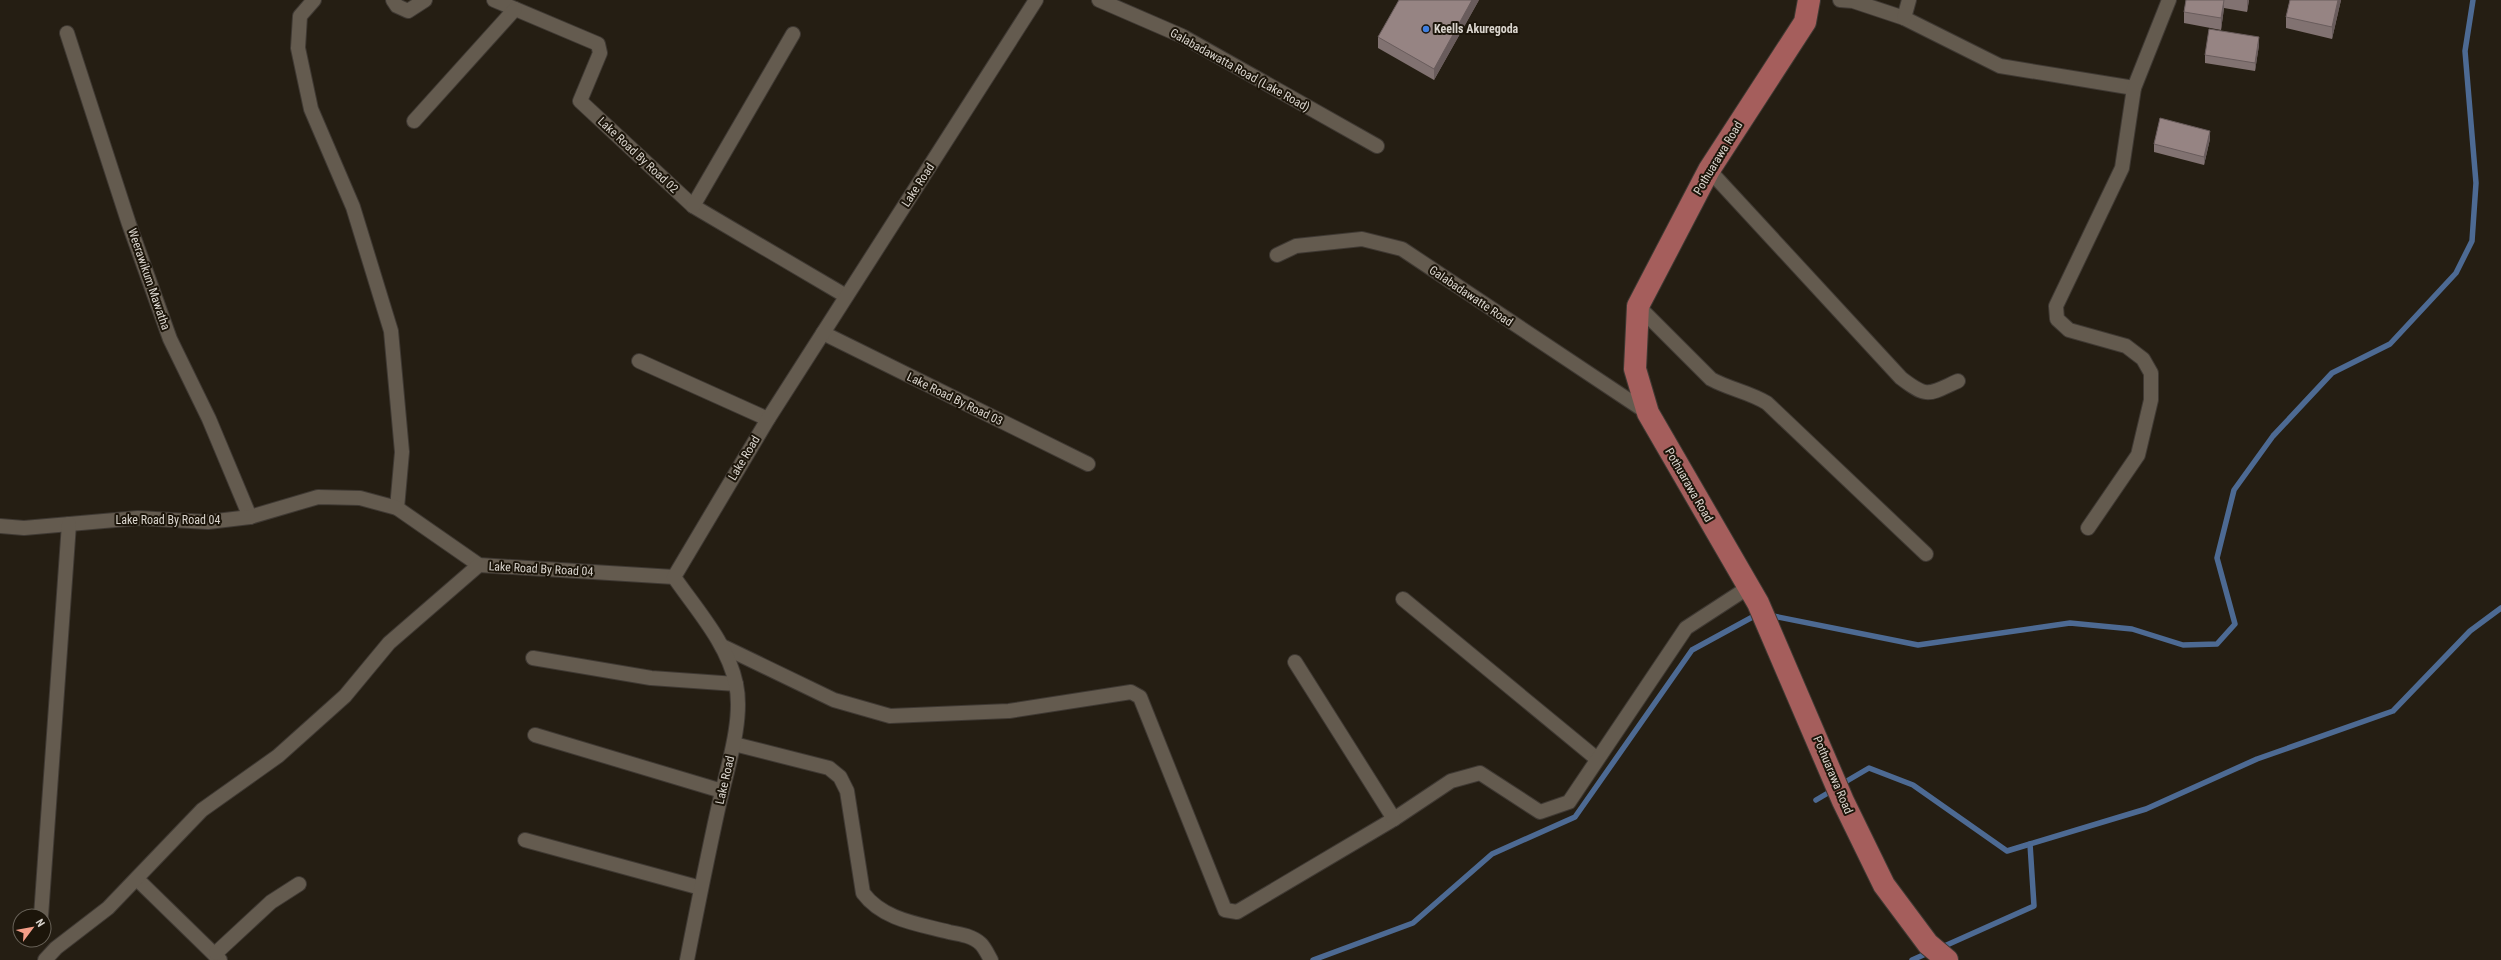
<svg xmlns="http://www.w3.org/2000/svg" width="2501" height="960" font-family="'Roboto Condensed',sans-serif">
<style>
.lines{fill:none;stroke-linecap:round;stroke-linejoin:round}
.stream{stroke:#4d6a93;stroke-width:5.5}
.street-casing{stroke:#3f3933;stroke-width:16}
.primary-casing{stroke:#3f3933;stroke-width:24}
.street{stroke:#645b4f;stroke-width:14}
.primary{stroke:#a55e5c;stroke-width:22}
.wall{fill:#817271}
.shaded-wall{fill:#695c5c}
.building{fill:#968483;stroke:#695c5c}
.shop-dot{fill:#3f7fe0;stroke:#1c150a;stroke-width:1.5}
.labels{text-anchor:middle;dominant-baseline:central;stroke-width:4;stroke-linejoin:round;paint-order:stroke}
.poi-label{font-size:12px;font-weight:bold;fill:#dad5ce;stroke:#1c150a;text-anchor:start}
.street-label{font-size:12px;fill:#dad5ce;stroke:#1c150a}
</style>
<rect width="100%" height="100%" fill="#251e13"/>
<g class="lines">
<g class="stream">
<polyline points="1768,615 1918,645 2070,623 2132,629 2183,645 2217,644 2235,624 2217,558 2234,490 2273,436 2332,373 2390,344 2456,273 2472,241 2476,183 2465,51 2473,0"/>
<polyline points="1840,785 1869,768 1913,785 2007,851 2030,844"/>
<polyline points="1816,800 1833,790"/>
<polyline points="1940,948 2034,906 2030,844 2146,809 2257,759 2393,711 2470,631 2501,608"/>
<polyline points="1313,960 1413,923 1492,854 1575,817 1692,650 1758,614"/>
<polyline points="1912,960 1930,952"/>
</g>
<defs>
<g id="street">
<polyline points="314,0 300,16 298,48 311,109 353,207 391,331 402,452 397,508"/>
<polyline points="393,0 397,6 408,11 425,0"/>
<polyline points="494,0 598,44 600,53 580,101 693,206 846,296"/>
<polyline points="1099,0 1182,36 1377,146"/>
<polyline points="1840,0 1853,1 1904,18 2000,66 2134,88"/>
<polyline points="1904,18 1909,0"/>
<polyline points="67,33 129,224 170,339 209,419 250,517"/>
<polyline points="414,121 515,9"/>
<path d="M 1709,170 L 1901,378 C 1928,399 1929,394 1958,381"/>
<polyline points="693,206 793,34"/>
<polyline points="1277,255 1296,246 1362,239 1402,249 1648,413"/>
<path d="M 1638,306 L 1711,379 C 1729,389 1749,392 1767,403 L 1926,554"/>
<polyline points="823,333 1088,464"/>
<polyline points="639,361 768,419"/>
<polyline points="0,526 24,528 138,518 208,522 250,517 318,497 360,498 397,508 479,565 674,577"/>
<polyline points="2088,528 2138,455 2151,400 2151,373 2143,359 2126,346 2069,330 2057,319 2056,306 2122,168 2134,88 2169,0"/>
<polyline points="1403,599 1597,759"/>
<polyline points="722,646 834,700 890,716 1009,711 1131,692 1140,697 1225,910 1237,912 1394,819 1451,781 1480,773 1540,812 1569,802 1686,628 1749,587"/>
<polyline points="533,658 651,678 736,684"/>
<polyline points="1295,662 1394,819"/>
<polyline points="535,735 722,791"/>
<path d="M 734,744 L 829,768 L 840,777 L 847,791 L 863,893 C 883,920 919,924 949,932 C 960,934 973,936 981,944 C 985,948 988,955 991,960"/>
<polyline points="525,840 701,888"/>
<polyline points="137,879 220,960"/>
<polyline points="41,916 69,524"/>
<polyline points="216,953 271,902 299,884"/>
<polyline points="45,960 56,948 108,908 202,810 278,756 345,696 389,643 479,565"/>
<path d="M 687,960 C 697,909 707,859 718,809 C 726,772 744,720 736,684 C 728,644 696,609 674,577 L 768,419 L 1036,0"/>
</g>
<polyline id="primary" points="1809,0 1805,22 1709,170 1638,306 1635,369 1648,413 1758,603 1843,801 1884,885 1928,944 1947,960"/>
</defs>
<use href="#street" class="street-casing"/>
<use href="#primary" class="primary-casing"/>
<use href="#street" class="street"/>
<use href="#primary" class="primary"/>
</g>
<g class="wall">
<polygon points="1479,0 1434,80 1378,48 1378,37"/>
<polygon points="2186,0 2249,0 2247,12 2224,8 2221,30 2184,23 2184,12"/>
<polygon points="2290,0 2341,0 2332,39 2286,28 2286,17"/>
<polygon points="2259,45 2255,71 2205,63 2205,55"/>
<polygon points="2210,139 2204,165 2154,152 2154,144"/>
</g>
<g class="shaded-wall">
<polygon points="1472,0 1479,0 1434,80 1434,69"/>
<polygon points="2224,0 2224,8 2221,30 2221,18"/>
<polygon points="2247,0 2249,0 2247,12"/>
<polygon points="2338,0 2341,0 2332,39 2332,27"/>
<polygon points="2259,37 2259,45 2255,71 2255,63"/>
<polygon points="2210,131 2210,139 2204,165 2204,157"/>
</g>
<g class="building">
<polygon points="1399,0 1472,0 1434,69 1378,37"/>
<polygon points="2186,0 2224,0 2221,18 2184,12"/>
<polygon points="2290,0 2338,0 2332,27 2286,17"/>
<polygon points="2209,29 2259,37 2255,63 2205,55"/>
<polygon points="2160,118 2210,131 2204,157 2154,144"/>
</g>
<circle class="shop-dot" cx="1426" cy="29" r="4"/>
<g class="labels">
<g class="poi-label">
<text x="1434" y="29">Keells Akuregoda</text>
</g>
<g class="street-label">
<text transform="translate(1240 70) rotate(29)">Galabadawatta Road (Lake Road)</text>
<text transform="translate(638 155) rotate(43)">Lake Road By Road 02</text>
<text transform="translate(1718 158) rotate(-59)">Pothuarawa Road</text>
<text transform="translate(918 185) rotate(-57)">Lake Road</text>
<text transform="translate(149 279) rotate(71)">Weerawikum Mawatha</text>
<text transform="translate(1471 296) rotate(34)">Galabadawatte Road</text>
<text transform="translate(955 399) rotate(26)">Lake Road By Road 03</text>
<text transform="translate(744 458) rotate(-59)">Lake Road</text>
<text transform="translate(1689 485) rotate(60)">Pothuarawa Road</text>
<text x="168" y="520">Lake Road By Road 04</text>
<text transform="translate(541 569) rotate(3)">Lake Road By Road 04</text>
<text transform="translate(1833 775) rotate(67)">Pothuarawa Road</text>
<text transform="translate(725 780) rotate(-77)">Lake Road</text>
</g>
</g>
<g transform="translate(32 928) rotate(58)"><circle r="19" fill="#1c150a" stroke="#686258"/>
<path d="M0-3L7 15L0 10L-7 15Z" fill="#f49e88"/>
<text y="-6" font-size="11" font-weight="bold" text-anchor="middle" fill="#dad5ce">N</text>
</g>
</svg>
